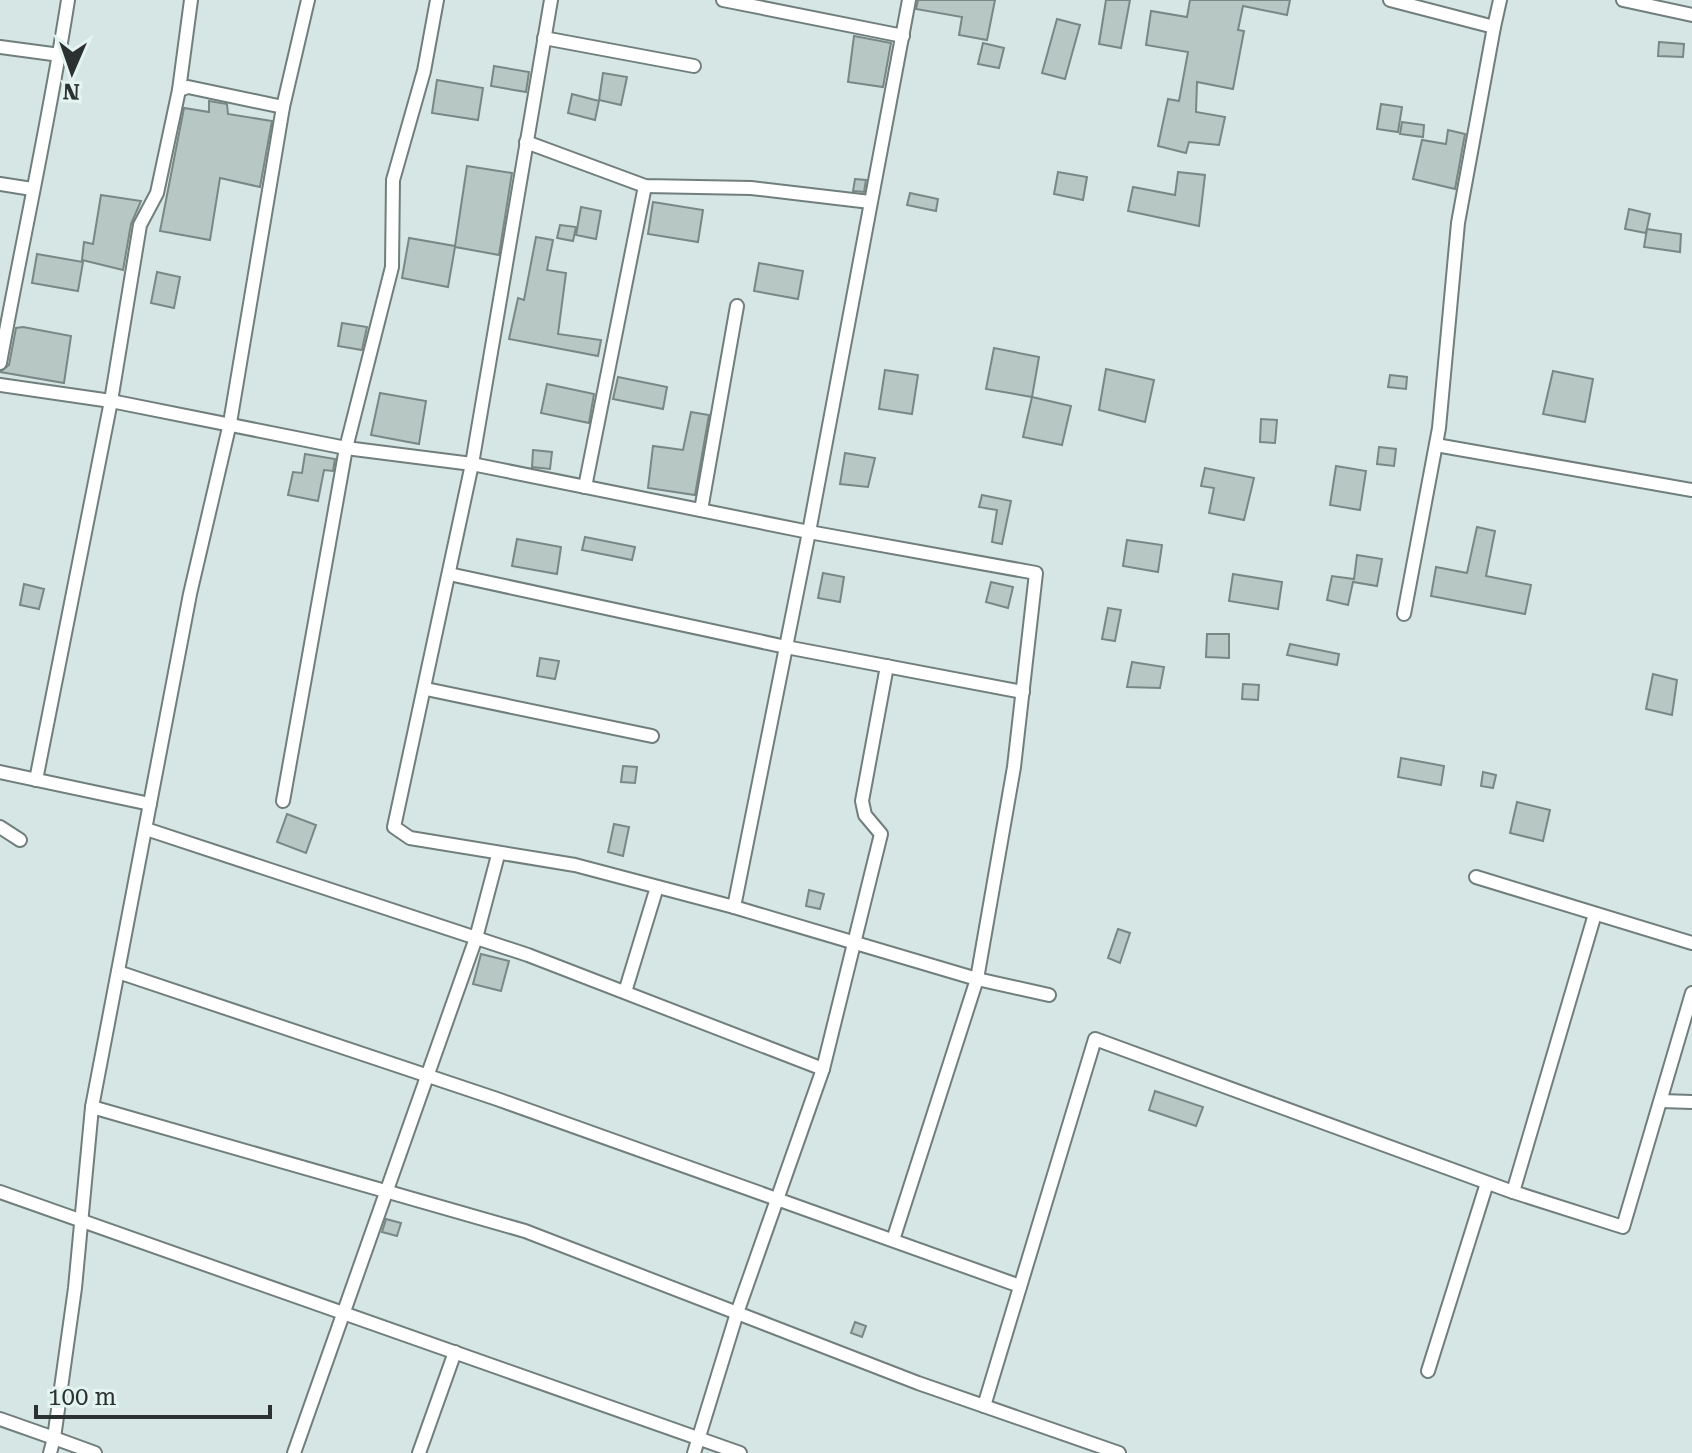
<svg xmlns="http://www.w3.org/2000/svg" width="1692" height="1453" font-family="'Roboto Serif',serif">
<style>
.building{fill:#b7c7c4;stroke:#798785;stroke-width:2}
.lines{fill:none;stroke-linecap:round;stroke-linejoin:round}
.street-casing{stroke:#707e7c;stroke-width:16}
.street{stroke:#fff;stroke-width:12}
</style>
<rect width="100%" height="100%" fill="#d6e6e4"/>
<g class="building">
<polygon points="918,0 995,0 987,40 959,35 962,17 916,9"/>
<polygon points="1106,0 1130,0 1121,48 1099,44"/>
<polygon points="1190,0 1290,0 1287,15 1243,6 1238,30 1244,31 1233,89 1197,82 1196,112 1225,117 1219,145 1189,142 1186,153 1158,146 1168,99 1179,101 1188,52 1146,45 1151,11 1187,17"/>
<polygon points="1057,19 1080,25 1065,79 1042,73"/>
<polygon points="854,36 891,43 883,87 848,82"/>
<polygon points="1659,42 1684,44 1683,57 1658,56"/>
<polygon points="983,43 1004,48 999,68 978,64"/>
<polygon points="494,66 529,72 526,92 491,86"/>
<polygon points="603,73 627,77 621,105 599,100"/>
<polygon points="437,80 483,88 478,120 432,113"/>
<polygon points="572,94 599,101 595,120 568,113"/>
<polygon points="209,101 227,104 228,114 272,121 260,187 220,178 210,240 160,231 184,108 209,112"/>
<polygon points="1381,104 1402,107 1398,132 1377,129"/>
<polygon points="1402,122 1424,125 1423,137 1400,134"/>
<polygon points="1448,130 1465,134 1455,189 1413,179 1422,140 1446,144"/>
<polygon points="467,166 512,173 499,255 455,247 448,287 402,278 409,238 455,246"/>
<polygon points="1058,172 1087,177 1083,200 1054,194"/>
<polygon points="1178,172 1205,175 1199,226 1128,211 1133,187 1175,195"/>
<polygon points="855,179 866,180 864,192 853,191"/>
<polygon points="910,193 938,199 936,211 907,205"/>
<polygon points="101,195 141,201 131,224 123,270 82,260 84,242 93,244"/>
<polygon points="653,202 703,210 698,242 648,234"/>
<polygon points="581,207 601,211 596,239 576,235"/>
<polygon points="1629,209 1650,214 1646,233 1625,229"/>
<polygon points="560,225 576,227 573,241 557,238"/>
<polygon points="1647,229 1681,234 1680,252 1644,247"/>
<polygon points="536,237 553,240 547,270 566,273 558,334 601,340 598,356 509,339 518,298 524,300"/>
<polygon points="37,254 83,262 78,291 32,283"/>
<polygon points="759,263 803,271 798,299 754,291"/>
<polygon points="157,272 180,277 174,308 151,303"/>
<polygon points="342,323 367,327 362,350 338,346"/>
<polygon points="23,327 71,336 64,383 0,372 9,365 16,328"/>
<polygon points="994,348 1039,357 1032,397 986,389"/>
<polygon points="1106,369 1154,380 1145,422 1099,410"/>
<polygon points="885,370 918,375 912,414 879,409"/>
<polygon points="1553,371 1593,379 1585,422 1543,414"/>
<polygon points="1390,375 1407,377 1406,389 1388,387"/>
<polygon points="618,377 667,387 663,409 613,399"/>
<polygon points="547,384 594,394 589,423 541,413"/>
<polygon points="380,393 426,401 419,444 371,435"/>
<polygon points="1032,397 1071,406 1062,445 1023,437"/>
<polygon points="691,412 709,415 695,495 648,488 653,446 683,450"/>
<polygon points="1261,419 1277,420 1275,443 1260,442"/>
<polygon points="1379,447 1396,449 1394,466 1377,464"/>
<polygon points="533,450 552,452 550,469 532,467"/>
<polygon points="845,453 875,458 868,487 840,484"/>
<polygon points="305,454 335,459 333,471 324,470 318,501 288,495 293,472 302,473"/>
<polygon points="1336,466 1366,471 1360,510 1330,505"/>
<polygon points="1205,468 1254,478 1244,520 1209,513 1214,488 1201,486"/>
<polygon points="982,495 1011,501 1002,544 992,542 997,510 979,507"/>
<polygon points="1477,527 1495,531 1486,576 1531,585 1525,614 1431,596 1436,567 1467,573"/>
<polygon points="585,537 635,547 632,560 582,550"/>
<polygon points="517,539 561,547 557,574 512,566"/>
<polygon points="1127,540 1162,545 1158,572 1123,566"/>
<polygon points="1357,555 1382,559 1377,586 1353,582 1348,605 1327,600 1332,576 1354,579"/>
<polygon points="823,573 844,577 840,602 818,598"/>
<polygon points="1233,574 1282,582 1278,609 1229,601"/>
<polygon points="991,582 1013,587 1008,608 986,602"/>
<polygon points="24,584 44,589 39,609 20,605"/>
<polygon points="1108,608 1121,610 1115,641 1102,639"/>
<polygon points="1207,634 1229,634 1229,658 1206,657"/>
<polygon points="1290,644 1339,654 1337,665 1287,655"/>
<polygon points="540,658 559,661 555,679 537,676"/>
<polygon points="1132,662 1164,667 1160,688 1127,687"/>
<polygon points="1653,674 1677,680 1672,715 1646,709"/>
<polygon points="1243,684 1259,685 1258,700 1242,699"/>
<polygon points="1401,758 1444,766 1441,785 1398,777"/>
<polygon points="623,766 637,767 635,783 621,782"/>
<polygon points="1483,772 1496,775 1493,788 1481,786"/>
<polygon points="1517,802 1550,810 1543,841 1510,833"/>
<polygon points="287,814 316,825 306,853 277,842"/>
<polygon points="614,824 629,827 623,856 608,852"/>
<polygon points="809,890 824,894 820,909 806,906"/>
<polygon points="1118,929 1130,933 1120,963 1108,958"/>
<polygon points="481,954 509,961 501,991 473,984"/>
<polygon points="1155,1091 1203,1107 1196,1126 1149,1110"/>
<polygon points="386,1219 401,1223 397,1236 382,1232"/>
<polygon points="855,1322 866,1326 862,1337 851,1333"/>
</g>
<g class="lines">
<defs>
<g id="street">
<polyline points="551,0 472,464 394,827 410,838 575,865 734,907 977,979 1049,995"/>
<polyline points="723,0 903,36"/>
<polyline points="1390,0 1494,27 1500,0"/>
<polyline points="1623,0 1692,15"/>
<polyline points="544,38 694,66"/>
<polyline points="0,47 60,55"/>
<polyline points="179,90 191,0"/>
<polyline points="526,142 645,186 751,188 870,202"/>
<polyline points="0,184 32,189"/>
<path d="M 0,363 C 22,242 49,122 68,0"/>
<polyline points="0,385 111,401 346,448 472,464 809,532 1036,573 1014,767 977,979 893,1240"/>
<polyline points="1436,445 1692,490"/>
<polyline points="585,487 645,186"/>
<polyline points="701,510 737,306"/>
<polyline points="449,574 786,647 1023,692"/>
<polyline points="1404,614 1439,428 1458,223 1494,27"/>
<polyline points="426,689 652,736"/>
<polyline points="0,772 150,804"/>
<polyline points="36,780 111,401 140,225 157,193 179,90 188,87 283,107"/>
<polyline points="283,801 346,448 392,267 393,180 424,71 437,0"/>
<polyline points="0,827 20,840"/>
<polyline points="146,829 528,955 823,1069"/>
<polyline points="1476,877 1692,943"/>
<polyline points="734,907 809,532 909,0"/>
<polyline points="118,972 497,1099 1020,1286"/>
<polyline points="625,992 657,887"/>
<polyline points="1661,1101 1692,1102"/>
<polyline points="92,1107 525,1231 918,1383 1119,1453"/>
<polyline points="0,1192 740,1453"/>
<polyline points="1513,1192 1595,914"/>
<polyline points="1428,1371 1487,1183"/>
<polyline points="984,1406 1095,1039 1513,1192 1623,1227 1692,993"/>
<polyline points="0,1419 54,1438 75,1288 92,1107 190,594 230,423 283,107 308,0"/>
<polyline points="50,1453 54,1438 95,1453"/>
<polyline points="294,1453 476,938 498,855"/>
<polyline points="419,1453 455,1352"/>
<polyline points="694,1453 737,1313 823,1069 881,834 865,815 862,801 887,666"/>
</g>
</defs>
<use href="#street" class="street-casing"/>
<use href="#street" class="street"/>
</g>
<g transform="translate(72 72) rotate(182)" stroke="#e4f4f1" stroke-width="6" paint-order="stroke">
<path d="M0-6L14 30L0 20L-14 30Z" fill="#2b3130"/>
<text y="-12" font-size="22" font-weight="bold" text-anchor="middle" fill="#2b3130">N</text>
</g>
<path d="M36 1405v12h234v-12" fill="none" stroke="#2b3130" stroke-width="4"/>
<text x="48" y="1405" font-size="24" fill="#2b3130" stroke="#e4f4f1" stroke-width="6" paint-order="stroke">100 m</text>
</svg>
